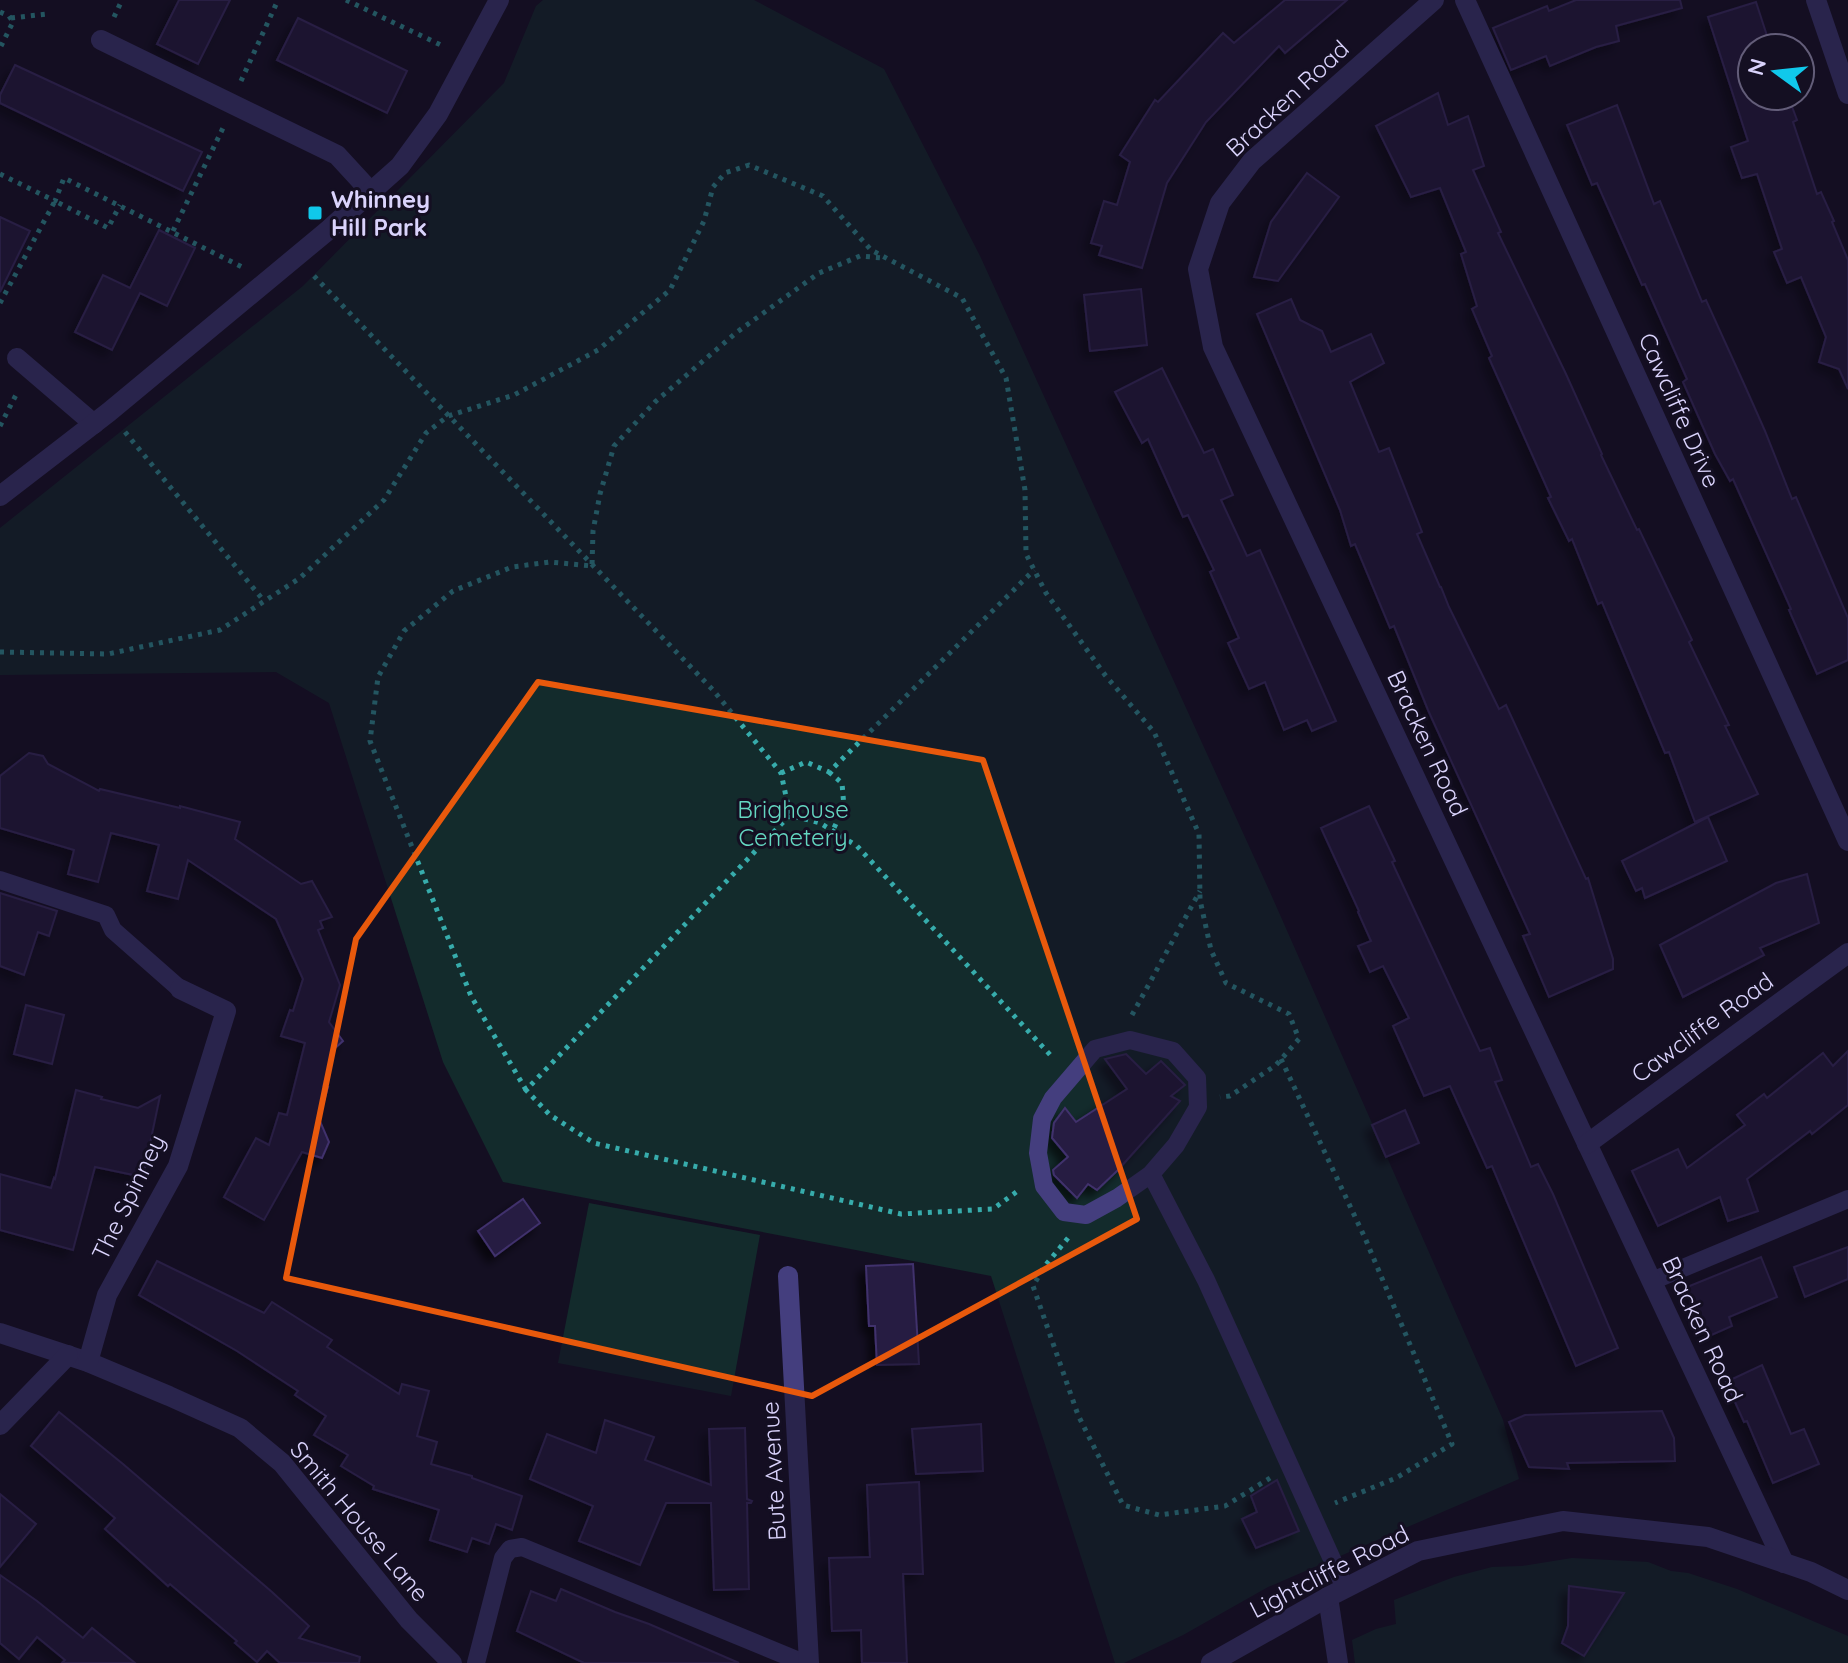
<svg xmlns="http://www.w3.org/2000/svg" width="1848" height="1663" font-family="Quicksand,sans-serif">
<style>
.green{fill:#132b2c}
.building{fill:#261d42;stroke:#40306c;stroke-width:2;filter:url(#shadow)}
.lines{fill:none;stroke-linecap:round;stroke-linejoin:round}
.path{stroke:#37acac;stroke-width:5;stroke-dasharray:4 6;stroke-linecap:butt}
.lane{stroke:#443e7e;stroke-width:18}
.street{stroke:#443e7e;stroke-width:20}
.marked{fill:none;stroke:#e8590c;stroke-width:6;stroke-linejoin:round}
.poi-dot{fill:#10c8eb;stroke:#140f22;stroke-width:3}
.labels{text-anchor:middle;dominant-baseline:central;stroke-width:6;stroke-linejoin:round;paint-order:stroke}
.street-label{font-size:24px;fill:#dad3fc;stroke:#140f22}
.poi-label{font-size:24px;font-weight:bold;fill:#dad3fc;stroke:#140f22;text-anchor:start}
.park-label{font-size:24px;fill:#64d7c1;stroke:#140f22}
</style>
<defs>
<filter id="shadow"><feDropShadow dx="-7" dy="7" stdDeviation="4" flood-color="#0009"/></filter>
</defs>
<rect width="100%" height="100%" fill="#140f22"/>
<g class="green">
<polygon points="543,0 754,0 884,69 980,256 1269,890 1503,1420 1519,1479 1268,1587 1183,1635 1124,1663 1115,1663 991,1276 503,1182 443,1062 329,703 276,672 0,675 0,528 303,286 504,83 536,6"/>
<polygon points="589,1203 760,1235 731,1396 558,1363"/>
<polygon points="1572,1558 1648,1562 1671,1571 1688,1573 1737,1589 1848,1636 1848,1663 1355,1663 1352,1640 1376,1629 1396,1624 1394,1600 1454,1577 1492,1567 1522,1566"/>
</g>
<g class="building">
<polygon points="179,0 230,0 198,64 157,44"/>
<polygon points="1285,0 1347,0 1285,53 1279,46 1206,122 1167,183 1142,268 1099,255 1102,246 1091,243 1104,201 1117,205 1130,162 1120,155 1155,100 1158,102 1223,33 1234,43"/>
<polygon points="1576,0 1680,0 1682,8 1616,26 1619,41 1596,47 1550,66 1546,56 1511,70 1493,28 1547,6 1549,11"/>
<polygon points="1756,2 1771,48 1752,48 1752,96 1788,96 1797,120 1793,122 1817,194 1821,192 1834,221 1832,222 1848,260 1848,389 1839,369 1819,362 1826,337 1801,277 1787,283 1774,252 1782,249 1757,174 1742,178 1731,147 1748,141 1708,17"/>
<polygon points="298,18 407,71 387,113 277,60"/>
<polygon points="15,65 202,152 183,191 0,103 0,95"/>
<polygon points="1438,93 1448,125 1468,116 1484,166 1473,170 1501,232 1498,233 1566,374 1602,454 1601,455 1637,530 1639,529 1692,640 1689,642 1729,725 1725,726 1758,794 1695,822 1669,752 1665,753 1602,602 1598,604 1572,539 1569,541 1548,498 1551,497 1489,358 1492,356 1472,309 1477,306 1461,254 1466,252 1440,188 1411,197 1376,126"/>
<polygon points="1617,105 1654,204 1660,201 1702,302 1706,300 1745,386 1765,431 1792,499 1796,497 1848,618 1848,660 1817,674 1789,610 1791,609 1733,479 1730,481 1715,454 1683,382 1687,379 1645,284 1642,285 1597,183 1592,185 1567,125"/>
<polygon points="1307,173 1339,197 1278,281 1254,277 1271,222"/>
<polygon points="0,217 30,231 0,292"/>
<polygon points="159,230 195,248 167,306 140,293 112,350 75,332 103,275 130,288"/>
<polygon points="1141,289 1147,345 1090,351 1084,295"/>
<polygon points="1291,299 1300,320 1322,331 1331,352 1371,334 1384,363 1350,382 1379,452 1389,448 1422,532 1417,534 1440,587 1441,587 1449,607 1499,709 1506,705 1586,879 1588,878 1613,959 1613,969 1549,997 1523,936 1530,934 1428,710 1394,626 1390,628 1355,544 1351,546 1340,510 1257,314"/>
<polygon points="1162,368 1204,453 1213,449 1233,495 1221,500 1247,556 1260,550 1336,721 1312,731 1307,720 1284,730 1265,682 1249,689 1228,643 1239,638 1210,572 1214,570 1188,515 1183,517 1148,439 1142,443 1115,392"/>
<polygon points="29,753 43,756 48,764 99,791 100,789 180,808 180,806 240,822 235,839 301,884 312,881 332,917 320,921 323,928 318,930 340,985 329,1022 343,1041 334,1049 323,1086 328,1087 319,1119 329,1142 322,1158 302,1152 264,1220 224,1197 256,1138 269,1145 279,1113 287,1115 305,1043 281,1036 290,1010 293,1011 303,979 276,919 188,860 178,899 147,891 159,845 111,833 98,882 68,874 74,850 0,828 0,776"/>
<polygon points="1369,806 1395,861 1392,862 1480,1051 1490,1048 1502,1080 1495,1082 1531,1167 1538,1164 1553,1194 1618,1348 1576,1366 1492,1166 1487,1168 1450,1086 1424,1096 1393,1026 1409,1018 1383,966 1370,972 1358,946 1371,941 1358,912 1359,911 1321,828"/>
<polygon points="1708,817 1727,861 1645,898 1642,888 1636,891 1622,861"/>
<polygon points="1807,874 1819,923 1760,948 1764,955 1683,997 1660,945 1776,883"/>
<polygon points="0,893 57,911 49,936 38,932 24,975 0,966"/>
<polygon points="26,1005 64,1015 52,1064 14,1054"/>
<polygon points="1848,1051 1848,1105 1812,1134 1810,1131 1747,1179 1758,1211 1728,1221 1720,1197 1658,1226 1632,1171 1678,1149 1687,1168 1745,1125 1737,1115 1764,1094 1767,1098 1823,1053 1833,1066"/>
<polygon points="1126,1054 1146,1074 1161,1061 1185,1085 1171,1096 1180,1101 1118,1170 1097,1190 1088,1184 1077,1198 1054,1175 1053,1170 1068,1157 1052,1138 1054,1123 1065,1108 1076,1122 1127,1089 1105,1059"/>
<polygon points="76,1090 102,1097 101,1099 138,1108 160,1096 143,1177 95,1167 73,1250 0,1230 0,1174 51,1188 54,1178 55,1179"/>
<polygon points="1405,1110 1419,1143 1386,1157 1372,1125"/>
<polygon points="523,1199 540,1223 495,1256 478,1231"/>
<polygon points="1848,1247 1848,1279 1805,1297 1794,1267"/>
<polygon points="1761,1257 1777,1297 1729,1317 1732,1326 1707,1337 1687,1287"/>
<polygon points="157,1261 264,1313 272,1302 332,1340 327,1347 399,1394 402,1384 429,1391 417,1436 437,1442 431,1464 472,1476 472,1478 522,1496 512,1530 496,1524 489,1544 472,1538 467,1552 430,1540 439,1510 373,1489 374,1486 341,1466 348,1455 314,1435 326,1416 295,1395 298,1391 237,1351 139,1295"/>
<polygon points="913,1264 919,1364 877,1365 875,1326 869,1326 866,1266"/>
<polygon points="1762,1365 1791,1434 1804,1429 1819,1464 1773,1483 1747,1421 1744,1422 1726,1382"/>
<polygon points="1662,1411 1674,1438 1675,1461 1567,1463 1569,1469 1529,1467 1509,1422 1525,1415"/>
<polygon points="59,1412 123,1464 272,1592 309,1626 299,1638 360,1657 359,1663 280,1663 267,1651 257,1662 235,1643 237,1641 170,1584 168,1586 105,1529 115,1518 31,1446"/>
<polygon points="605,1420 654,1437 645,1460 711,1485 709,1429 745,1428 747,1499 752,1501 751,1503 747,1503 749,1589 714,1590 711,1503 666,1503 640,1565 579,1541 593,1506 530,1479 547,1434 596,1453"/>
<polygon points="981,1424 983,1471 916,1474 912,1429"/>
<polygon points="1277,1480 1299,1531 1256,1548 1242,1519 1257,1512 1251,1496"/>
<polygon points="919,1482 923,1574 903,1574 907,1663 862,1663 861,1630 832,1631 829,1558 870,1557 867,1485"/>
<polygon points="0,1494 36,1524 0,1567"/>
<polygon points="0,1575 37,1601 83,1638 92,1628 135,1663 62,1663 65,1660 37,1637 19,1659 0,1643"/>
<polygon points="1569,1586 1624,1593 1584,1656 1562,1643 1568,1626"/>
<polygon points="561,1589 615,1612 649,1624 739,1663 584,1663 517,1631 531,1591 556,1601"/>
</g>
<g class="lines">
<g class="path">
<polyline points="346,0 445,47"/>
<polyline points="0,12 9,16 13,22 0,48"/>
<polyline points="114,17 122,0"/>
<polyline points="11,18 47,14"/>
<polyline points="241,81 278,0"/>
<polyline points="0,174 55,201 64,178 242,267"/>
<polyline points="173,231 223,128"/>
<polyline points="314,276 713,690 781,773 790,815 820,823 857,846 1054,1059"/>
<polyline points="0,303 55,201 108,228 120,205"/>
<polyline points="0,426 18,391"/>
<polyline points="125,432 264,601"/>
<polyline points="0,652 108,654 220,630 300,578 384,500 426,433 448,416 514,395 598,350 670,290 704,221 713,187 725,173 749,165 823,196 871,250 962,298 1006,378 1025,490 1026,554 1046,593 1105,675 1154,732 1199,834 1200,900 1211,950 1226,983 1289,1014 1299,1039 1276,1065 1230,1096 1220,1097"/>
<polyline points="829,772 842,783 844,807 833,830"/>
<polyline points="781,773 806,762 829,772 1034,570"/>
<polyline points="790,815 526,1090 550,1115 594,1143 901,1214 993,1209 1019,1190"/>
<polyline points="1132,1015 1200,891"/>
<polyline points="1281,1059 1365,1238 1452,1444 1396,1478 1335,1503"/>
<polyline points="526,1090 471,996 370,741 378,677 404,631 453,591 512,567 550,562 592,566 593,531 600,494 614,446 655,402 737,332 819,273 860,256 883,258"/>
<polyline points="1068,1238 1044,1267 1033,1286 1078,1415 1123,1505 1159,1515 1225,1506 1270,1478"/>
</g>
<g class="lane">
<polyline points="0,880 106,915 113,930 180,989"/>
<polyline points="1151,1174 1176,1145 1198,1107 1197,1078 1173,1051 1130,1040 1095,1049 1053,1098 1042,1119 1038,1153 1044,1186 1064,1212 1086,1215 1117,1198 1151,1174 1206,1280 1345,1588"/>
<polyline points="1652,1281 1848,1199"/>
<polyline points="476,1663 503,1558 510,1549 522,1547 804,1663"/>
</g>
<g class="street">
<polyline points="1434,0 1252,161 1220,203 1198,269 1213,347 1784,1563"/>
<polyline points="1465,0 1848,841"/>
<polyline points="1816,0 1848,94"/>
<polyline points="101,40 337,155 371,192"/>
<polyline points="17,358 94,424"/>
<polyline points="0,496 109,412 326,232 400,166 438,114 499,0"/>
<polyline points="1587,1144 1848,953"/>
<polyline points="788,1276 809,1663"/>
<polyline points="0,1333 88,1362 169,1396 240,1428 282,1463 409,1620 452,1663"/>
<polyline points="88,1362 107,1295 178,1166 226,1011 180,989"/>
<polyline points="0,1425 68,1355"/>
<polyline points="1328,1597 1338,1663"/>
<polyline points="1211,1663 1328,1597 1418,1551 1563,1521 1708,1537 1811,1572 1848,1590"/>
</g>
</g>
<path d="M0 0H1848V1663H0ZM 538,682 L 983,760 L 1137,1219 L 812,1396 L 286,1278 L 356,939 Z" fill="#140f22" fill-opacity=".55" fill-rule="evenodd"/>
<path class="marked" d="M 538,682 L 983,760 L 1137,1219 L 812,1396 L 286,1278 L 356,939 Z"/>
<rect class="poi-dot" x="307" y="205" width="16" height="16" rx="4"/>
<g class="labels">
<g class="street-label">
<text transform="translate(1287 98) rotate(-43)">Bracken Road</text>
<text transform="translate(1680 410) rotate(66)">Cawcliffe Drive</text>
<text transform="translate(1428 743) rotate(65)">Bracken Road</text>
<text transform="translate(1702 1027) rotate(-36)">Cawcliffe Road</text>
<text transform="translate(128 1197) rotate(-64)">The Spinney</text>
<text transform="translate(1703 1329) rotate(65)">Bracken Road</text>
<text transform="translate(773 1471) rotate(-93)">Bute Avenue</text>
<text transform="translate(360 1521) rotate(50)">Smith House Lane</text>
<text transform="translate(1329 1571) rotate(-27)">Lightcliffe Road</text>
</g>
<g class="poi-label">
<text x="331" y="199">Whinney<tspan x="331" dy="28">Hill Park</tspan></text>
</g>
<g class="park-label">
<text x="793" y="809">Brighouse<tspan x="793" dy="28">Cemetery</tspan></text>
</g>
</g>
<g transform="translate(1776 72) rotate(285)"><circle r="38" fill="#140f22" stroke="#635d79" stroke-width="2"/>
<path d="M0-6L14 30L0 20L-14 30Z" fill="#10c8eb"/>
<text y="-12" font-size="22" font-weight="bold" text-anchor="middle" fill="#dad3fc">N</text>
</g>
</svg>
